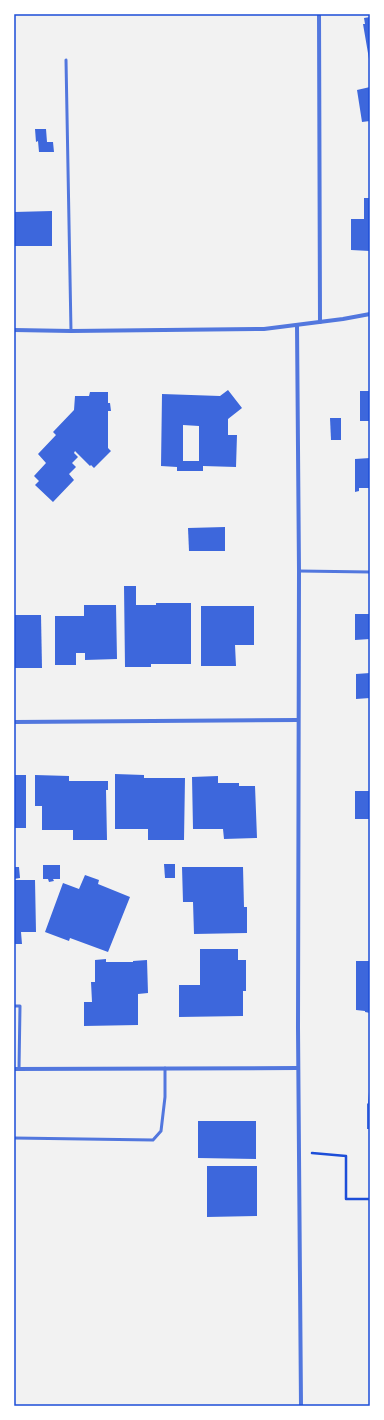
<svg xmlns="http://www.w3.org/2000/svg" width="384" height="1420" font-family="'IBM Plex Sans',sans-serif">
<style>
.building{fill:#3d67dc;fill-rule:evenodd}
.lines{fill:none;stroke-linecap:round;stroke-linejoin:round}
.path{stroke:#1d4ed8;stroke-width:2.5}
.service{stroke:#5277de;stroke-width:3}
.minor{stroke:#5277de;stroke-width:4}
.neatline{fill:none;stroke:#1d4ed8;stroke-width:1.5}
</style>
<rect width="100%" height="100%" fill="#f2f2f2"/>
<g class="building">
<polygon points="370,17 370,59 369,59 363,24 365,24 364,18"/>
<polygon points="370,87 370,121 362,122 357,90"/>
<polygon points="35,129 46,129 47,142 53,142 54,152 39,152 38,141 36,142"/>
<polygon points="364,198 370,198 370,251 351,250 351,219 364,219"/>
<polygon points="52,211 52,246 14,246 14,212"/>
<path d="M 228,390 L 242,408 L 228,419 L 228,435 L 237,435 L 236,467 L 203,466 L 203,471 L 177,471 L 177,467 L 161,466 L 162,394 L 220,396 ZM 183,425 L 199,426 L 199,461 L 183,461 Z"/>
<rect x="360" y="391" width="10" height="30"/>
<polygon points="90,392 108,392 108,403 110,403 111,411 108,411 108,448 111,451 94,468 91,465 90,466 75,451 74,453 78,457 72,463 76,467 69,474 74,480 53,502 35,485 39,481 34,476 46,463 38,454 56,435 53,432 74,410 75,396 89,396"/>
<polygon points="330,418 341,418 341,440 331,440"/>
<polygon points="370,458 370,488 359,488 359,491 355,492 355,459"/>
<polygon points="225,527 225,551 189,551 188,528"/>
<polygon points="124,586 136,586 136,605 156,605 156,603 191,603 191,664 151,664 151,667 125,667"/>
<polygon points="84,605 116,605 117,659 85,660 85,653 76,653 76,665 55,665 55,616 84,616"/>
<polygon points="201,606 254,606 254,645 235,645 236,666 201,666"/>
<polygon points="355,614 370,614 370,639 355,640"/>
<polygon points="14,615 41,615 42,668 14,668"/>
<polygon points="370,673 370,698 356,699 356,674"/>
<polygon points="115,774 144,775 144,778 185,778 184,840 148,840 148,829 115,829"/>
<rect x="14" y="775" width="12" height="53"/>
<polygon points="35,775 69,776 69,781 108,781 108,790 106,790 107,840 73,840 73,830 42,830 42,806 35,806"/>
<polygon points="218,776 218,783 239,783 239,786 255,786 257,838 224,839 223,829 193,829 192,777"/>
<rect x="355" y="791" width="15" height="28"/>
<polygon points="164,864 175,864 175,878 165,878"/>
<polygon points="43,865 60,865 60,879 53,879 54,881 49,882 48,879 43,879"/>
<polygon points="14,867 19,867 20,878 14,879"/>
<polygon points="182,867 243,867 244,907 247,907 247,933 194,934 193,902 183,902"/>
<polygon points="85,875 99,880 98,884 130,897 108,952 70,938 69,941 45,932 63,883 79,889"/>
<polygon points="14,880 35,880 36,932 21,932 22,944 14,944"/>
<polygon points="200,949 238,949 238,960 246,960 246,991 243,991 243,1016 179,1017 179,985 200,985"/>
<polygon points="106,959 106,962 133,962 133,961 147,960 148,993 138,994 138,1025 84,1026 84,1002 92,1002 91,982 95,982 95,960"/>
<polygon points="356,961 370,961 370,1013 365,1012 365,1011 356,1010"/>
<polygon points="369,1092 370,1092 370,1129 367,1129 367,1104 368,1103"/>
<polygon points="198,1121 256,1121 256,1159 198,1158"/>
<polygon points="207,1166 257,1166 257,1216 207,1217"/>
</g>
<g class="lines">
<polyline class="path" points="312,1153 346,1156 346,1199 370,1199"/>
<g class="service">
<polyline points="66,60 71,331"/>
<polyline points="299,571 370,572"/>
<polyline points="14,1006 20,1006 19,1069"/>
<polyline points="14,1138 153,1140 161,1131 165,1097 165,1068"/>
</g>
<g class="minor">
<polyline points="319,14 320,322"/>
<polyline points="297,325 299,571 298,1028 301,1406"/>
<polyline points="14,330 71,331 264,329 343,319 370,314"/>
<polyline points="14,722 298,720"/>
<polyline points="14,1069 298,1068"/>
</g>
</g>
<rect width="384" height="1420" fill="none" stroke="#ffffff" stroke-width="30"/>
<rect x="15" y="15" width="354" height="1390" class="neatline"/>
</svg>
